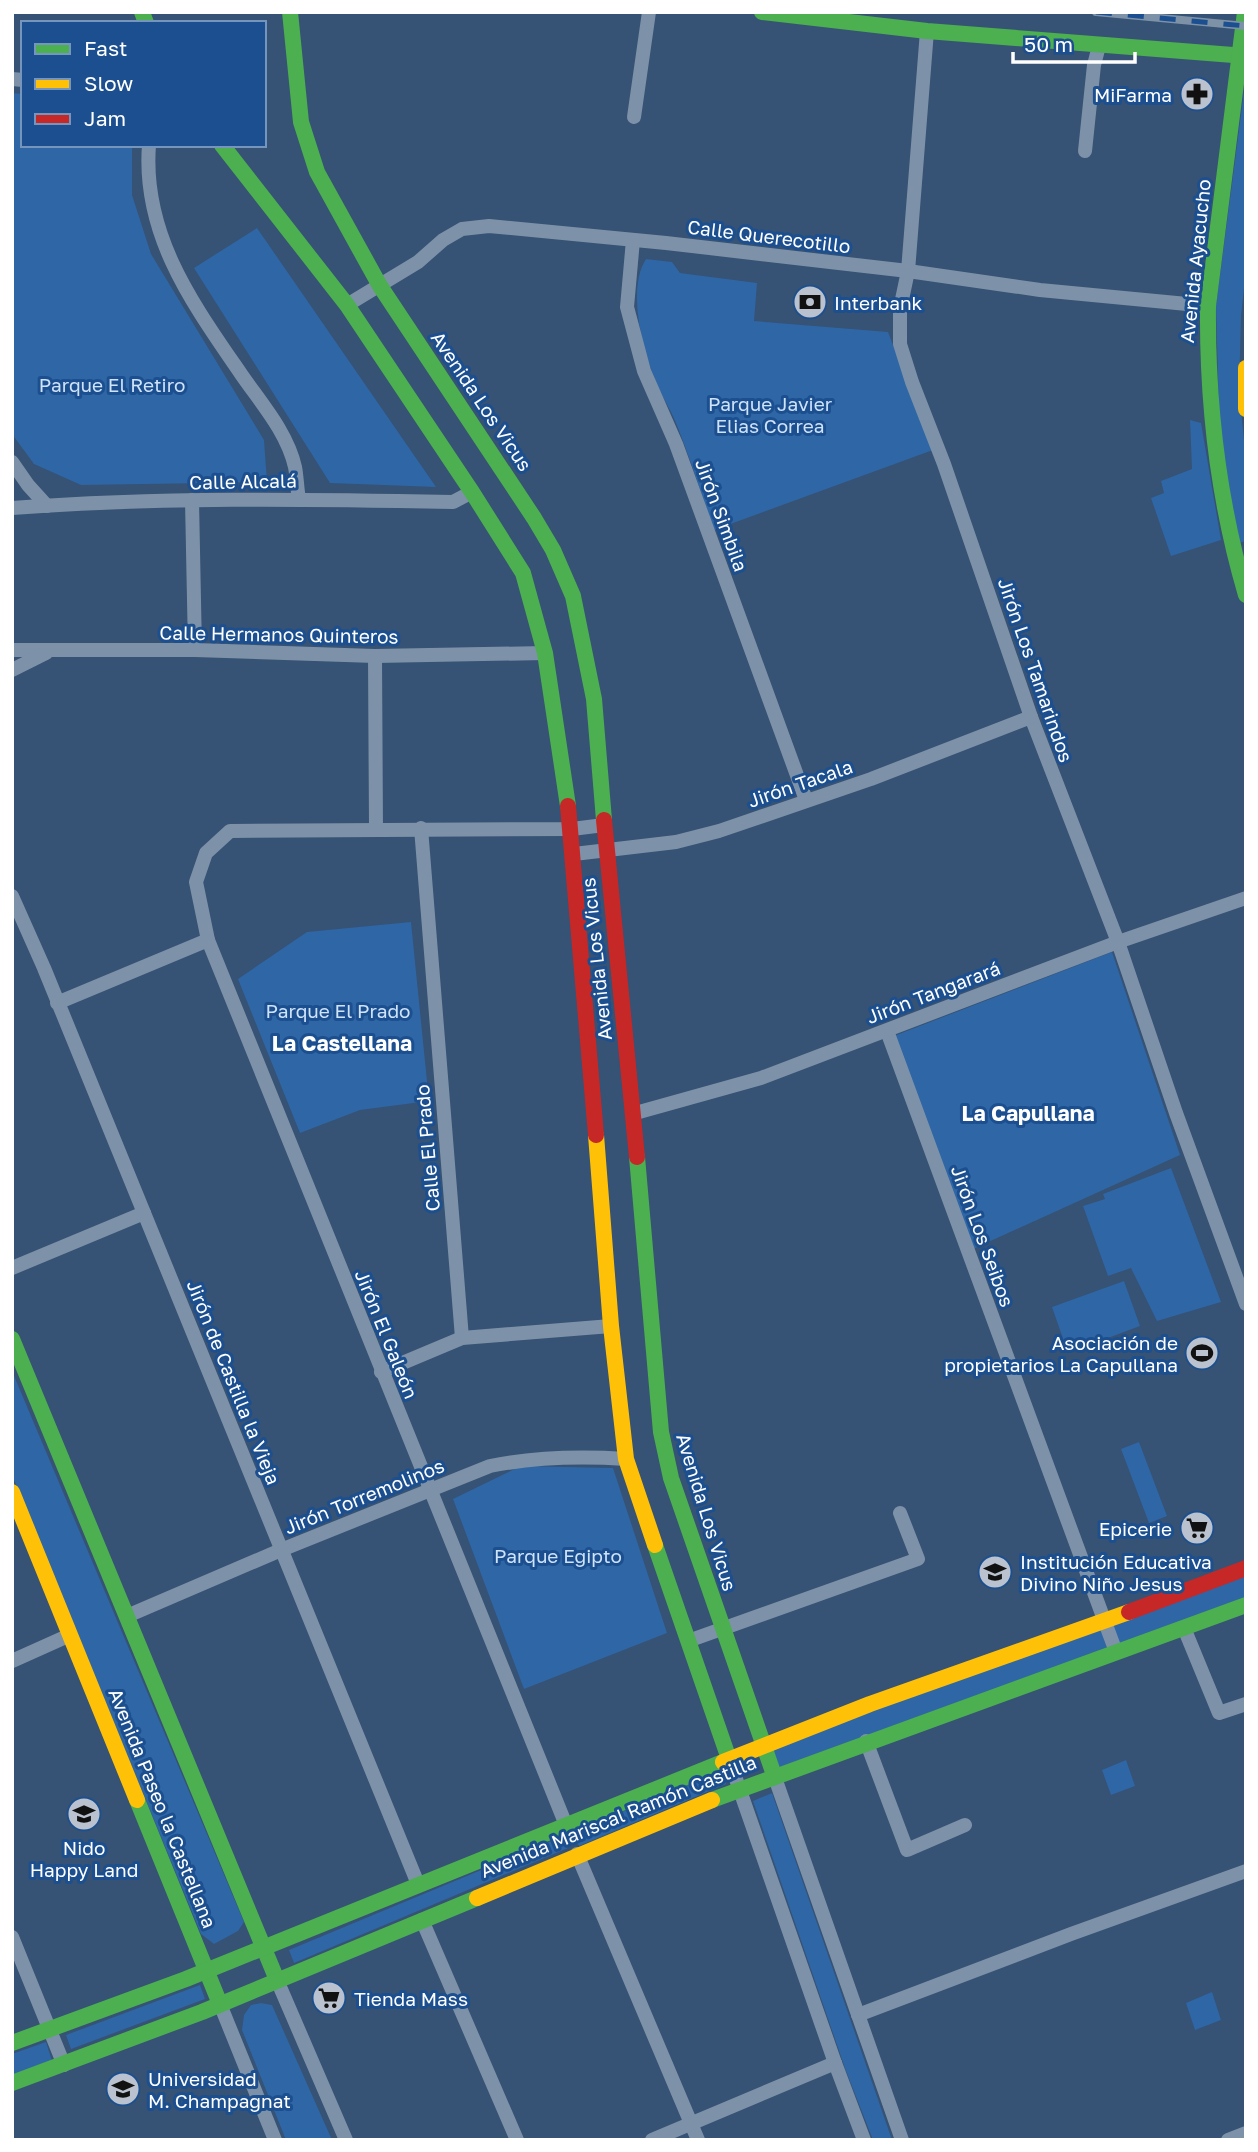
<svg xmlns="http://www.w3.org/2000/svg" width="1258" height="2152" font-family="'Golos Text',sans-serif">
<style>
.green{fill:#2f66a5}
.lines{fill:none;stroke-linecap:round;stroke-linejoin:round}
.street{stroke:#7d92a8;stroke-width:14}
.fast{stroke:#4caf50;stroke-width:16}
.slow{stroke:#ffc107;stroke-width:16}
.jam{stroke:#c62828;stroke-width:16}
.rail-casing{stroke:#7e92a7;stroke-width:8}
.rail{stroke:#1b4f8f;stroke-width:5;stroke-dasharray:16;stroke-linecap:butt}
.labels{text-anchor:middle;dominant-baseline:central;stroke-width:6;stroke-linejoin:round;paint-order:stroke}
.poi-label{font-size:19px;fill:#fff;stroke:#1b4f8f;text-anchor:start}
.street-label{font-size:19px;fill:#fff;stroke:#1b4f8f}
.park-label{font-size:19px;fill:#cfe3fa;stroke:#1b4f8f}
.neighbourhood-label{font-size:21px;font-weight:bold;fill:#fff;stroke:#1b4f8f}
</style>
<rect width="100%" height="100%" fill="#365274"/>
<g class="green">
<polygon points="1246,76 1246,270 1241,316 1239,390 1246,460 1246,541 1238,543 1220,451 1216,306"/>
<polygon points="12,93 23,94 23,145 132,145 132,195 151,254 264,440 267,482 81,485 34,464 12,434"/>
<polygon points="257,228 436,487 330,483 194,268"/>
<path d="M 646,259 L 672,262 L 680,273 L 757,283 L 754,321 L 888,332 L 933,450 L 714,530 C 702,496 691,461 678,428 C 672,411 661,396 655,379 C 642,349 627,288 646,259 Z"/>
<polygon points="1190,420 1201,423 1221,540 1171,556 1151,498 1164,493 1161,481 1192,469"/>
<polygon points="411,922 429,1101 360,1110 300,1133 238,979 307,932"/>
<polygon points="1112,952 1180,1155 973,1249 894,1036"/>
<polygon points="1171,1168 1221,1302 1157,1321 1131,1268 1108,1276 1083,1206 1105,1199 1103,1194"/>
<polygon points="1124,1281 1140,1326 1068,1353 1052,1307"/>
<polygon points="12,1371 244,1922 238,1931 214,1944 201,1934 12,1475"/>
<polygon points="1139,1442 1167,1516 1149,1523 1121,1449"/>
<polygon points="521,1466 613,1468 667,1633 524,1689 453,1499"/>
<polygon points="1246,1574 1246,1599 1118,1646 1110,1625"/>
<polygon points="1100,1627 1107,1649 778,1768 771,1748"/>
<polygon points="1126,1760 1135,1786 1111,1795 1102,1770"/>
<polygon points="721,1771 726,1784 579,1846 573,1832"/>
<polygon points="772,1793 892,2140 873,2140 846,2071 753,1801"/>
<polygon points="563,1836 568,1848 294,1963 289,1950"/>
<polygon points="200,1985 205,1999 71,2049 66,2035"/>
<polygon points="1212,1992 1221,2020 1195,2030 1186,2003"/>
<polygon points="261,2003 272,2005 332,2140 286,2140 242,2030 244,2015 251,2005"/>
<polygon points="46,2042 52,2061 12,2075 12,2054"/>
</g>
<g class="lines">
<g class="street">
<polyline points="927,31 908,271 900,309 900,344 912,382 944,464 1031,717 1118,942 1176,1113 1246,1304"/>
<polyline points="12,79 23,80"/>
<polyline points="634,117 649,12"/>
<path d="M 149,145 C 142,235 193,304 241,374 C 261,403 287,432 295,467 C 297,477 297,489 299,499"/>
<polyline points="1085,151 1094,65 1099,46"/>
<polyline points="633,240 627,307 644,371 676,444 806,800"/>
<polyline points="347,305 418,262 443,240 462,229 489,226 666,243 908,271 1040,290 1208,306"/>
<polyline points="12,462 28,485 47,506"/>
<polyline points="192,500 195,650"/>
<path d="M 12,508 C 159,497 306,499 453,502 L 472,492"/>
<polyline points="12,650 195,650 375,656 545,653"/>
<polyline points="375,656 376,829"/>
<polyline points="12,670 46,653"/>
<polyline points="421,828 462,1338"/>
<polyline points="574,854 676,842 719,831 871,779 1031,717"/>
<polyline points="12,896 44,968 418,1884"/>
<polyline points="57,1003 208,940"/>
<polyline points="887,1031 1116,1652"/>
<polyline points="632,1114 761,1078 1118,942 1246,898"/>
<polyline points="12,1268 144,1213"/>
<polyline points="381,1372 462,1338 611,1326"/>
<path d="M 127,1616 L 281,1550 L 490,1466 C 535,1457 580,1456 626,1459"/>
<polyline points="1184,1628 1219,1713 1246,1704"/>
<polyline points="688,1641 918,1559 900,1513"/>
<polyline points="12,1661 70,1635"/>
<polyline points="866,1741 907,1850 965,1825"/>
<polyline points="729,1759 835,2063 864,2140"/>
<polyline points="774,1775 902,2140"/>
<polyline points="566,1825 208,940 196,882 206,853 230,831 572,829 604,825"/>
<polyline points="577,1854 698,2140"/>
<polyline points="422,1920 517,2140"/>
<polyline points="12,1937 64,2065"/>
<polyline points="277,1980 346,2140"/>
<polyline points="220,2004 275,2140"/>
<polyline points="858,2015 1071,1934 1246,1871"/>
<polyline points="652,2140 835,2063"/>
<polyline points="1228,2140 1246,2133"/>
</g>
<g class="fast">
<polyline points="142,12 146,23"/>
<polyline points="290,12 301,122 317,172 380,286 534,518 553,550 573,596 594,699 604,820"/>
<polyline points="762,12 927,31 1246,56"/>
<path d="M 1245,12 L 1208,306 C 1207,405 1218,500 1246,595"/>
<polyline points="222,145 347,305 472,492 523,573 545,653 568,806"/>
<polyline points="637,1157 661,1432 671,1478 774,1775"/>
<polyline points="12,1339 277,1980"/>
<polyline points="655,1545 729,1759"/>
<polyline points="137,1800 220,2004"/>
<polyline points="712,1800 1246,1605"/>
<polyline points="12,2043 186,1979 723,1762"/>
<polyline points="12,2083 202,2012 477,1898"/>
</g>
<g class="slow">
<polyline points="1246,368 1246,409"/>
<polyline points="596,1135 611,1326 626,1459 655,1545"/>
<polyline points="12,1492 137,1800"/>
<polyline points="723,1762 870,1704 1129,1612"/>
<polyline points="477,1898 712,1800"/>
</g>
<g class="jam">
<polyline points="568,806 596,1135"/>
<polyline points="604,820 637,1157"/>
<polyline points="1129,1612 1246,1568"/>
</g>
<defs>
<polyline id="rail" points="1096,12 1246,26"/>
</defs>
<use href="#rail" class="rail-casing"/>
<use href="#rail" class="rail"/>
</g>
<defs>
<symbol id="pharmacy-disc" viewBox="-11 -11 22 22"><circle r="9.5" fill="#b9c2ce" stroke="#1b4f8f"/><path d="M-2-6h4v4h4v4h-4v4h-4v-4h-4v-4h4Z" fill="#111"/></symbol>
<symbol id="bank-disc" viewBox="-11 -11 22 22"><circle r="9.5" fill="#b9c2ce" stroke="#1b4f8f"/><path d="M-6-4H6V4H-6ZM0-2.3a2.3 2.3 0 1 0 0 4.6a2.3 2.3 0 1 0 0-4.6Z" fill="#111"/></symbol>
<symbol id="stadium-disc" viewBox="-11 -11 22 22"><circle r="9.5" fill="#b9c2ce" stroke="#1b4f8f"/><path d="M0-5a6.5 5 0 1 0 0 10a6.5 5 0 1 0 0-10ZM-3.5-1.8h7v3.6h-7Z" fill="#111"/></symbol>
<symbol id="supermarket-disc" viewBox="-11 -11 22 22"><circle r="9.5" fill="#b9c2ce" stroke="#1b4f8f"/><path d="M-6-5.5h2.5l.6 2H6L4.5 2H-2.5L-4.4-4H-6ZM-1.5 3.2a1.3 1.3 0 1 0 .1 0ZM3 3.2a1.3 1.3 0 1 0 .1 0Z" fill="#111"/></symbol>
<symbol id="school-disc" viewBox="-11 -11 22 22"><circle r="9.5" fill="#b9c2ce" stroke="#1b4f8f"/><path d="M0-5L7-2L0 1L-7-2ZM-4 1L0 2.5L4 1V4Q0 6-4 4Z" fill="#111"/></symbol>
<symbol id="university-disc" viewBox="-11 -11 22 22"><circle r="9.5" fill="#b9c2ce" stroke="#1b4f8f"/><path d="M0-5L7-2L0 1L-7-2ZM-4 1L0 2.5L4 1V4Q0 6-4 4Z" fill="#111"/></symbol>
</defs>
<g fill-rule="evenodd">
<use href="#pharmacy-disc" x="1178" y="75" width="38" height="38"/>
<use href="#bank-disc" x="791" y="283" width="38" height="38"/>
<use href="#stadium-disc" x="1183" y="1334" width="38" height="38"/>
<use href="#supermarket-disc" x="1178" y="1509" width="38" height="38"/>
<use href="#school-disc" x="976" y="1553" width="38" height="38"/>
<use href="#school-disc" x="65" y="1795" width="38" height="38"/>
<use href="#supermarket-disc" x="310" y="1979" width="38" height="38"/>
<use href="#university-disc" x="104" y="2070" width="38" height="38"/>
</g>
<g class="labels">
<g class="poi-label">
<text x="1172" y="94" text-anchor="end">MiFarma</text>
<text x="834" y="302">Interbank</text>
<text x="1178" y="1342" text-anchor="end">Asociación de<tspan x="1178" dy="22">propietarios La Capullana</tspan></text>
<text x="1172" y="1528" text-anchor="end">Epicerie</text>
<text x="1020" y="1561">Institución Educativa<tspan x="1020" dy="22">Divino Niño Jesus</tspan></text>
<text x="84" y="1847" text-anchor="middle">Nido<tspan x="84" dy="22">Happy Land</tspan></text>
<text x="354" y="1998">Tienda Mass</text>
<text x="148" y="2078">Universidad<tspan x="148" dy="22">M. Champagnat</tspan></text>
</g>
<g class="street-label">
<text transform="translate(769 236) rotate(7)">Calle Querecotillo</text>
<text transform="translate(1195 261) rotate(-84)">Avenida Ayacucho</text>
<text transform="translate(482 401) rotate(56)">Avenida Los Vicus</text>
<text transform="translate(243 481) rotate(-1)">Calle Alcalá</text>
<text transform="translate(722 515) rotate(70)">Jirón Simbila</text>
<text transform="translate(279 634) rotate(1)">Calle Hermanos Quinteros</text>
<text transform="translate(1036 670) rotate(71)">Jirón Los Tamarindos</text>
<text transform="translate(800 783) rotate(-19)">Jirón Tacala</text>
<text transform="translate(596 959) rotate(-96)">Avenida Los Vicus</text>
<text transform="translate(933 992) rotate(-21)">Jirón Tangarará</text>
<text transform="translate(427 1148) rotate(-95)">Calle El Prado</text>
<text transform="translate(983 1236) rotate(70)">Jirón Los Seibos</text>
<text transform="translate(387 1334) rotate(68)">Jirón El Galeón</text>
<text transform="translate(234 1382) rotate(68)">Jirón de Castilla la Vieja</text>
<text transform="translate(364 1496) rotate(-22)">Jirón Torremolinos</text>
<text transform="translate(707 1512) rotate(73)">Avenida Los Vicus</text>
<text transform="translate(163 1808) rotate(68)">Avenida Paseo la Castellana</text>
<text transform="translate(618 1816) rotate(-22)">Avenida Mariscal Ramón Castilla</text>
</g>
<g class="park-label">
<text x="112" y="384">Parque El Retiro</text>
<text x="770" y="403">Parque Javier<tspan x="770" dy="22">Elias Correa</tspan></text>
<text x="338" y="1010">Parque El Prado</text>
<text x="558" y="1555">Parque Egipto</text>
</g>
<g class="neighbourhood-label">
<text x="342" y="1043">La Castellana</text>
<text x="1028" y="1113">La Capullana</text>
</g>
</g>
<rect width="1258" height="2152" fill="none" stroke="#ffffff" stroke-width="28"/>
<rect x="21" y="21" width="245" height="126" fill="#1b4f8f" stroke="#7695bc" stroke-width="2"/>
<rect x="35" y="44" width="35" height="10" fill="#4caf50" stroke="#7695bc" stroke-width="2"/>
<text x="84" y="56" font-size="21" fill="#ffffff">Fast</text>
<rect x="35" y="79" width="35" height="10" fill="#ffc107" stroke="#7695bc" stroke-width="2"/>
<text x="84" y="91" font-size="21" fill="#ffffff">Slow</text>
<rect x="35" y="114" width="35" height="10" fill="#c62828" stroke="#7695bc" stroke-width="2"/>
<text x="84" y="126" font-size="21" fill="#ffffff">Jam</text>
<path d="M1013 52v10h122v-10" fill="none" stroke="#ffffff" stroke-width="3.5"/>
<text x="1024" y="52" font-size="21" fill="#ffffff" stroke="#1b4f8f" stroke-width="5" paint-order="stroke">50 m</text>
</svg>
